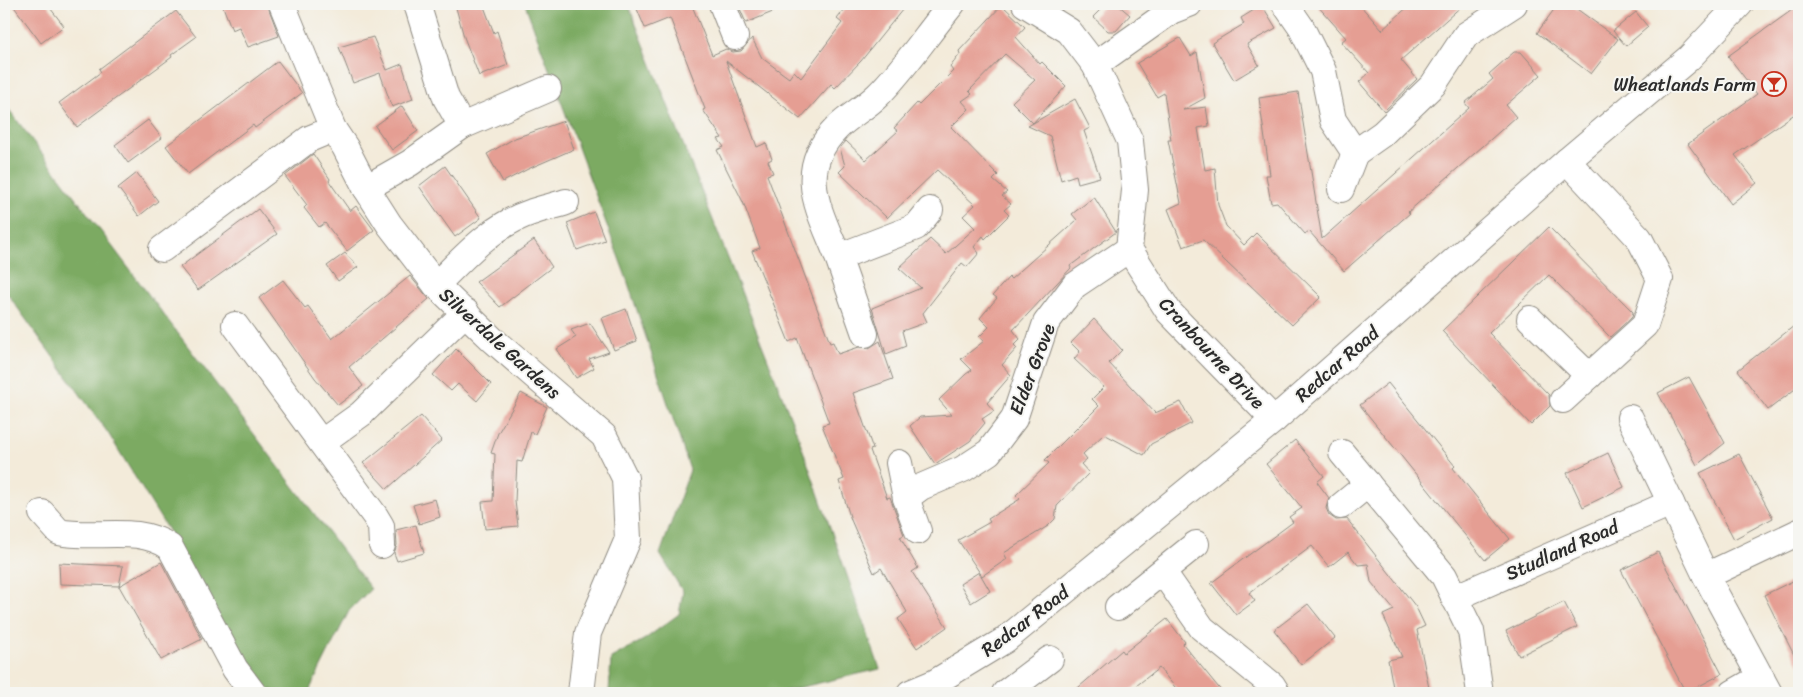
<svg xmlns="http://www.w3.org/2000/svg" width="1803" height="697" font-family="Sriracha,sans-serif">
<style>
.forest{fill:#7caa62;stroke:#546a46}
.building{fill:#e59e93}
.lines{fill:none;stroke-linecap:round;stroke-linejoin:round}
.minor-casing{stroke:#8f8b82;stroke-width:28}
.minor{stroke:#fff;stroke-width:26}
.labels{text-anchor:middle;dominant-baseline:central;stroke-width:4;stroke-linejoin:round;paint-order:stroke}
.poi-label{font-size:19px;fill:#2b2b2b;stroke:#f6f6f2;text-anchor:end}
.street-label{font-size:19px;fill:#2b2b2b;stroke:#f6f6f2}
</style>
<rect width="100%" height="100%" fill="#f6f6f2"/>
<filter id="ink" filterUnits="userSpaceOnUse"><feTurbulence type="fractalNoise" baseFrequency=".02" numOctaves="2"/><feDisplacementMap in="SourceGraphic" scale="10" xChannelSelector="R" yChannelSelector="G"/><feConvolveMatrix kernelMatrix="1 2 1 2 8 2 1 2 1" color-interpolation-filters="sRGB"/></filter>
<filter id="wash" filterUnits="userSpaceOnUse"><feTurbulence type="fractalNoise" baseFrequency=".0096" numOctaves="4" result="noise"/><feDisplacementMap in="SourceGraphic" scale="20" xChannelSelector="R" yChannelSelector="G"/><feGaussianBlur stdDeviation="1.12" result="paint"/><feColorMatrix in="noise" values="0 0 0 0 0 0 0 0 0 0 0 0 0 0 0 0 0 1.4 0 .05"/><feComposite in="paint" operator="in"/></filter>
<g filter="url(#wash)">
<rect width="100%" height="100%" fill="#f3ebda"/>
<g class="forest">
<polygon points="525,4 628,4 798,436 880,669 776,693 609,693 611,658 645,639 679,614 683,592 660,554 690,470 626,277"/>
<polygon points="4,103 371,589 349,611 308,693 278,693 251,678 169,532 108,433 4,289"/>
</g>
<g id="blocks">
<g class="building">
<polygon points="12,4 47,4 64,26 41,43"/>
<polygon points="222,4 267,4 279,36 248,47 239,27 232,30"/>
<polygon points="455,4 483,4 494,33 497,31 508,65 479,76 464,37"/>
<polygon points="651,4 703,4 693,8 712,55 726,49 733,52 741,51 752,38 762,58 789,78 794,71 801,78 842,23 837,19 849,4 907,4 861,61 835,88 831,84 800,119 726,61 757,147 766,143 772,159 768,161 773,173 767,175 830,343 833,342 838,354 859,347 869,348 880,341 893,379 853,393 873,449 870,450 887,498 890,497 904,535 900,537 918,568 912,572 947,627 917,648 898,619 907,612 881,568 874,573 851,520 839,481 844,479 822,425 829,423 797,338 789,342 752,251 760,248 743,202 717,150 724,147 718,139 722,138 703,110 705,109 670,18 645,28 637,9"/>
<polygon points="738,4 792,4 746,23"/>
<polygon points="1106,4 1117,4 1130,15 1116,31 1108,31 1093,17"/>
<polygon points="1316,4 1359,4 1382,30 1411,4 1464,4 1401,60 1417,79 1384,111 1359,82 1369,73 1341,42 1346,38"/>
<polygon points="1558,4 1570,4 1618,39 1591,74 1537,33"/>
<polygon points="1002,5 1025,27 1016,37 1040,64 1042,62 1066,86 1033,123 1012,102 1035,80 1005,54 969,91 972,94 962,101 969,109 951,127 998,175 993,180 1007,192 1002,196 1011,204 1004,210 1009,215 985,239 983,236 974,247 979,253 967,267 962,263 923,313 927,322 902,331 906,346 886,354 872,308 921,288 899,268 930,239 946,254 975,228 963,216 975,205 937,170 887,218 839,172 845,166 840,148 846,141 866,160 898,131 894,128 917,103 919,105 953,71 950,67 960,54 959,51"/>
<polygon points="1262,5 1276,28 1247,44 1259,65 1234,80 1212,43 1244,24 1241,18"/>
<polygon points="1799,5 1799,111 1735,155 1757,183 1731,204 1688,144 1757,94 1728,56"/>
<polygon points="176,11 196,37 171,55 172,57 77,127 59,103 101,72 99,69"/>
<polygon points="1636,12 1648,27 1626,46 1613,31"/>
<polygon points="373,37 387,70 402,64 413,99 392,107 380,73 353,83 339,47"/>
<polygon points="1180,38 1191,56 1197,52 1205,98 1183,110 1206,107 1209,126 1198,128 1205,170 1215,168 1218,205 1226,226 1244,245 1256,233 1321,297 1292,325 1203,240 1183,247 1168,209 1181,203 1168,140 1171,140 1164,93 1157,97 1137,63"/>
<polygon points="1514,52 1521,52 1541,75 1506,105 1516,117 1408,212 1410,213 1344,271 1309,231 1305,234 1277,202 1271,203 1266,175 1270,175 1259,98 1298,92 1322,239 1469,108 1465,103 1493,79 1489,74"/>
<polygon points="278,61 302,93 255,128 253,125 188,174 166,146"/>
<polygon points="1075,99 1090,128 1084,131 1100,177 1078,183 1076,175 1061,180 1050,136 1028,126"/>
<polygon points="402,106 418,131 392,150 375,126"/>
<polygon points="148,120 162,138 128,163 115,145"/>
<polygon points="564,121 574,149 528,169 503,182 487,154 515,138"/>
<polygon points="313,154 330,179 329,181 350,211 356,206 374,230 347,251 325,223 319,227 304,208 307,205 285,176"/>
<polygon points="445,166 481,218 455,237 419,186"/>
<polygon points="137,173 158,201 139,216 118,188"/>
<polygon points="1094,197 1116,232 1070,266 1071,268 1013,330 1020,339 1014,345 1017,348 1002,365 1011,375 987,403 994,411 982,419 985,423 970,441 935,464 910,426 920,417 952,415 939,400 966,374 972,370 961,359 984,341 979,337 989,327 980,318 997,298 993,295 1009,277 1011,279 1077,220 1072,214"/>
<polygon points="258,209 277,234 198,290 180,267"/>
<polygon points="594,212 605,240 577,250 567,223"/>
<polygon points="1549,227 1633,312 1632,317 1610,337 1549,275 1489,333 1549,395 1550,406 1531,425 1442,331"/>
<polygon points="534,240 552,267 500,307 476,282"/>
<polygon points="345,253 358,267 338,281 327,266"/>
<polygon points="410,276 429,299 349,367 363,386 338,405 315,378 259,298 283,280 305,308 308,306 332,339"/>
<polygon points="626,309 637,341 614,350 602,318"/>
<polygon points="1094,319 1122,350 1109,363 1155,413 1181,402 1192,423 1151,444 1144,455 1104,434 1083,454 1087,459 1081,464 1089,473 1057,506 1055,519 1048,526 1004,553 1007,559 982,576 958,540 990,522 988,519 1020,499 1016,495 1049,463 1045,460 1099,406 1092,399 1104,387 1074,359 1080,352 1071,343"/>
<polygon points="1799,322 1799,386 1768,410 1738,370"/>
<polygon points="590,323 609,352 589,359 594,368 576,378 557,349 576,337 571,330"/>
<polygon points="456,349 491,384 477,401 458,384 451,391 433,375"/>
<polygon points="1689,377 1725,443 1697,465 1658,393"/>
<polygon points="1388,383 1455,466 1453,468 1510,539 1485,560 1360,405"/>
<polygon points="521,393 547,407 535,434 531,432 522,462 517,461 515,501 518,526 485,529 482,502 493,501 495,454 491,453 498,433"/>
<polygon points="421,416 442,440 387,489 363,463"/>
<polygon points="1295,440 1324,476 1317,482 1329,498 1326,508 1329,515 1336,520 1347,519 1416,607 1425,626 1417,630 1430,693 1394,693 1388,660 1402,657 1383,615 1394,610 1371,582 1368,564 1358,565 1348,552 1329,567 1312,546 1249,593 1255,601 1236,615 1211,583 1293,522 1289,517 1302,508 1266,464"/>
<polygon points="1608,453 1624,487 1583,507 1567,473"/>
<polygon points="1739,454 1773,518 1734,539 1700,473"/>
<polygon points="435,499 440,517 419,524 413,505"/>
<polygon points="416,525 424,553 397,561 394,553 397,545 396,530"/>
<polygon points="1658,552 1722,674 1686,693 1621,570"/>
<polygon points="161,562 202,639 161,660 119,586"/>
<polygon points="59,563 123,566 119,586 60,584"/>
<polygon points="979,572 990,591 971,603 960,584"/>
<polygon points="1799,578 1799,665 1764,595"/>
<polygon points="1564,602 1577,627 1519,656 1506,631"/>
<polygon points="1308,604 1335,638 1301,665 1274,630"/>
<polygon points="1167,619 1185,642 1183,644 1223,693 1180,693 1159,668 1127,693 1072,693 1122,650 1124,653"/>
</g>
</g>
</g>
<g filter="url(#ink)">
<use href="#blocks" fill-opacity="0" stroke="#8f8b82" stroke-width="1"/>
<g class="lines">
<defs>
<g id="minor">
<polyline points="282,4 333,129 345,147 366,188 389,224 436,285 493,340 604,436 625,478 628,539 588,633 581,693"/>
<polyline points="417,4 446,98 462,126"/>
<polyline points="722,4 735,37"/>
<polyline points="1025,4 1069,31 1095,65 1130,141 1135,190 1129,249 1169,312 1274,420"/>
<polyline points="1285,4 1301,27 1323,71 1333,120 1355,153 1382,134 1433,85 1466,35 1514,4"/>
<polyline points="1095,65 1171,11 1189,4"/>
<polyline points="366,188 410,163 462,126 548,89"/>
<polyline points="1341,189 1355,153"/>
<path d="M 930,210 L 916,227 L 838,257 C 820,211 794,171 837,128 C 849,116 866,107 878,95 C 906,67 927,34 952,4"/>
<polyline points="162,249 309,139 333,129"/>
<polyline points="838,257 865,334"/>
<path d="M 436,285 C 465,256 492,225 532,212 C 543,208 555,206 566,202"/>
<polyline points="1530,319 1589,376"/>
<polyline points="235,325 375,516 381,526 382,545"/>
<polyline points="1563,400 1645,325 1660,279 1639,238 1567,161"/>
<polyline points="1630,418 1706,576 1769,693"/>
<polyline points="322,442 361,414 466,312"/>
<polyline points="1342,453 1444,576 1471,631 1480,693"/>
<polyline points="899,463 906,498 921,487 963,469 989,452 1014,419 1046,323 1074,286 1129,249"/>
<polyline points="906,498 918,531"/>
<polyline points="1341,506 1368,484"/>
<path d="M 42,513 L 59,532 C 97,540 136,524 170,547 L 235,669 L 253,693"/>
<polyline points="1163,572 1202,628 1272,685 1277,693"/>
<polyline points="1706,576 1799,532"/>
<polyline points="1454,598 1671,503"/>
<polyline points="1118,607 1196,544"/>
<polyline points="910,693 934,683 1005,640 1274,420 1567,161 1689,58 1740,4"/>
<polyline points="1005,693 1050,659"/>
<polyline points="1733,693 1761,677"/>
</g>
</defs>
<use href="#minor" class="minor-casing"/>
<use href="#minor" class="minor"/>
</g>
</g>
<defs>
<symbol id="bar-ring" viewBox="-11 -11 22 22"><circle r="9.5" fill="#f6f6f2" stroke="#c8321e" stroke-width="1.5"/><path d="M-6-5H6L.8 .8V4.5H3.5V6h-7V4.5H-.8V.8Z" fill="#c8321e"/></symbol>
</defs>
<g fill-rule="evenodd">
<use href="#bar-ring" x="1760" y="70" width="28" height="28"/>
</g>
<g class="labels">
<g class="poi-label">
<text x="1756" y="84">Wheatlands Farm</text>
</g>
<g class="street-label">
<text transform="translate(500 343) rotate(42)">Silverdale Gardens</text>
<text transform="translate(1212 353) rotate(47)">Cranbourne Drive</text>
<text transform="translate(1337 364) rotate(-41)">Redcar Road</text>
<text transform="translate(1032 369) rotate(-69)">Elder Grove</text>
<text transform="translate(1562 550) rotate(-24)">Studland Road</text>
<text transform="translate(1025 621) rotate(-37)">Redcar Road</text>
</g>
</g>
<rect width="1803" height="697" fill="none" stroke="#f6f6f2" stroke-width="20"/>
</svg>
